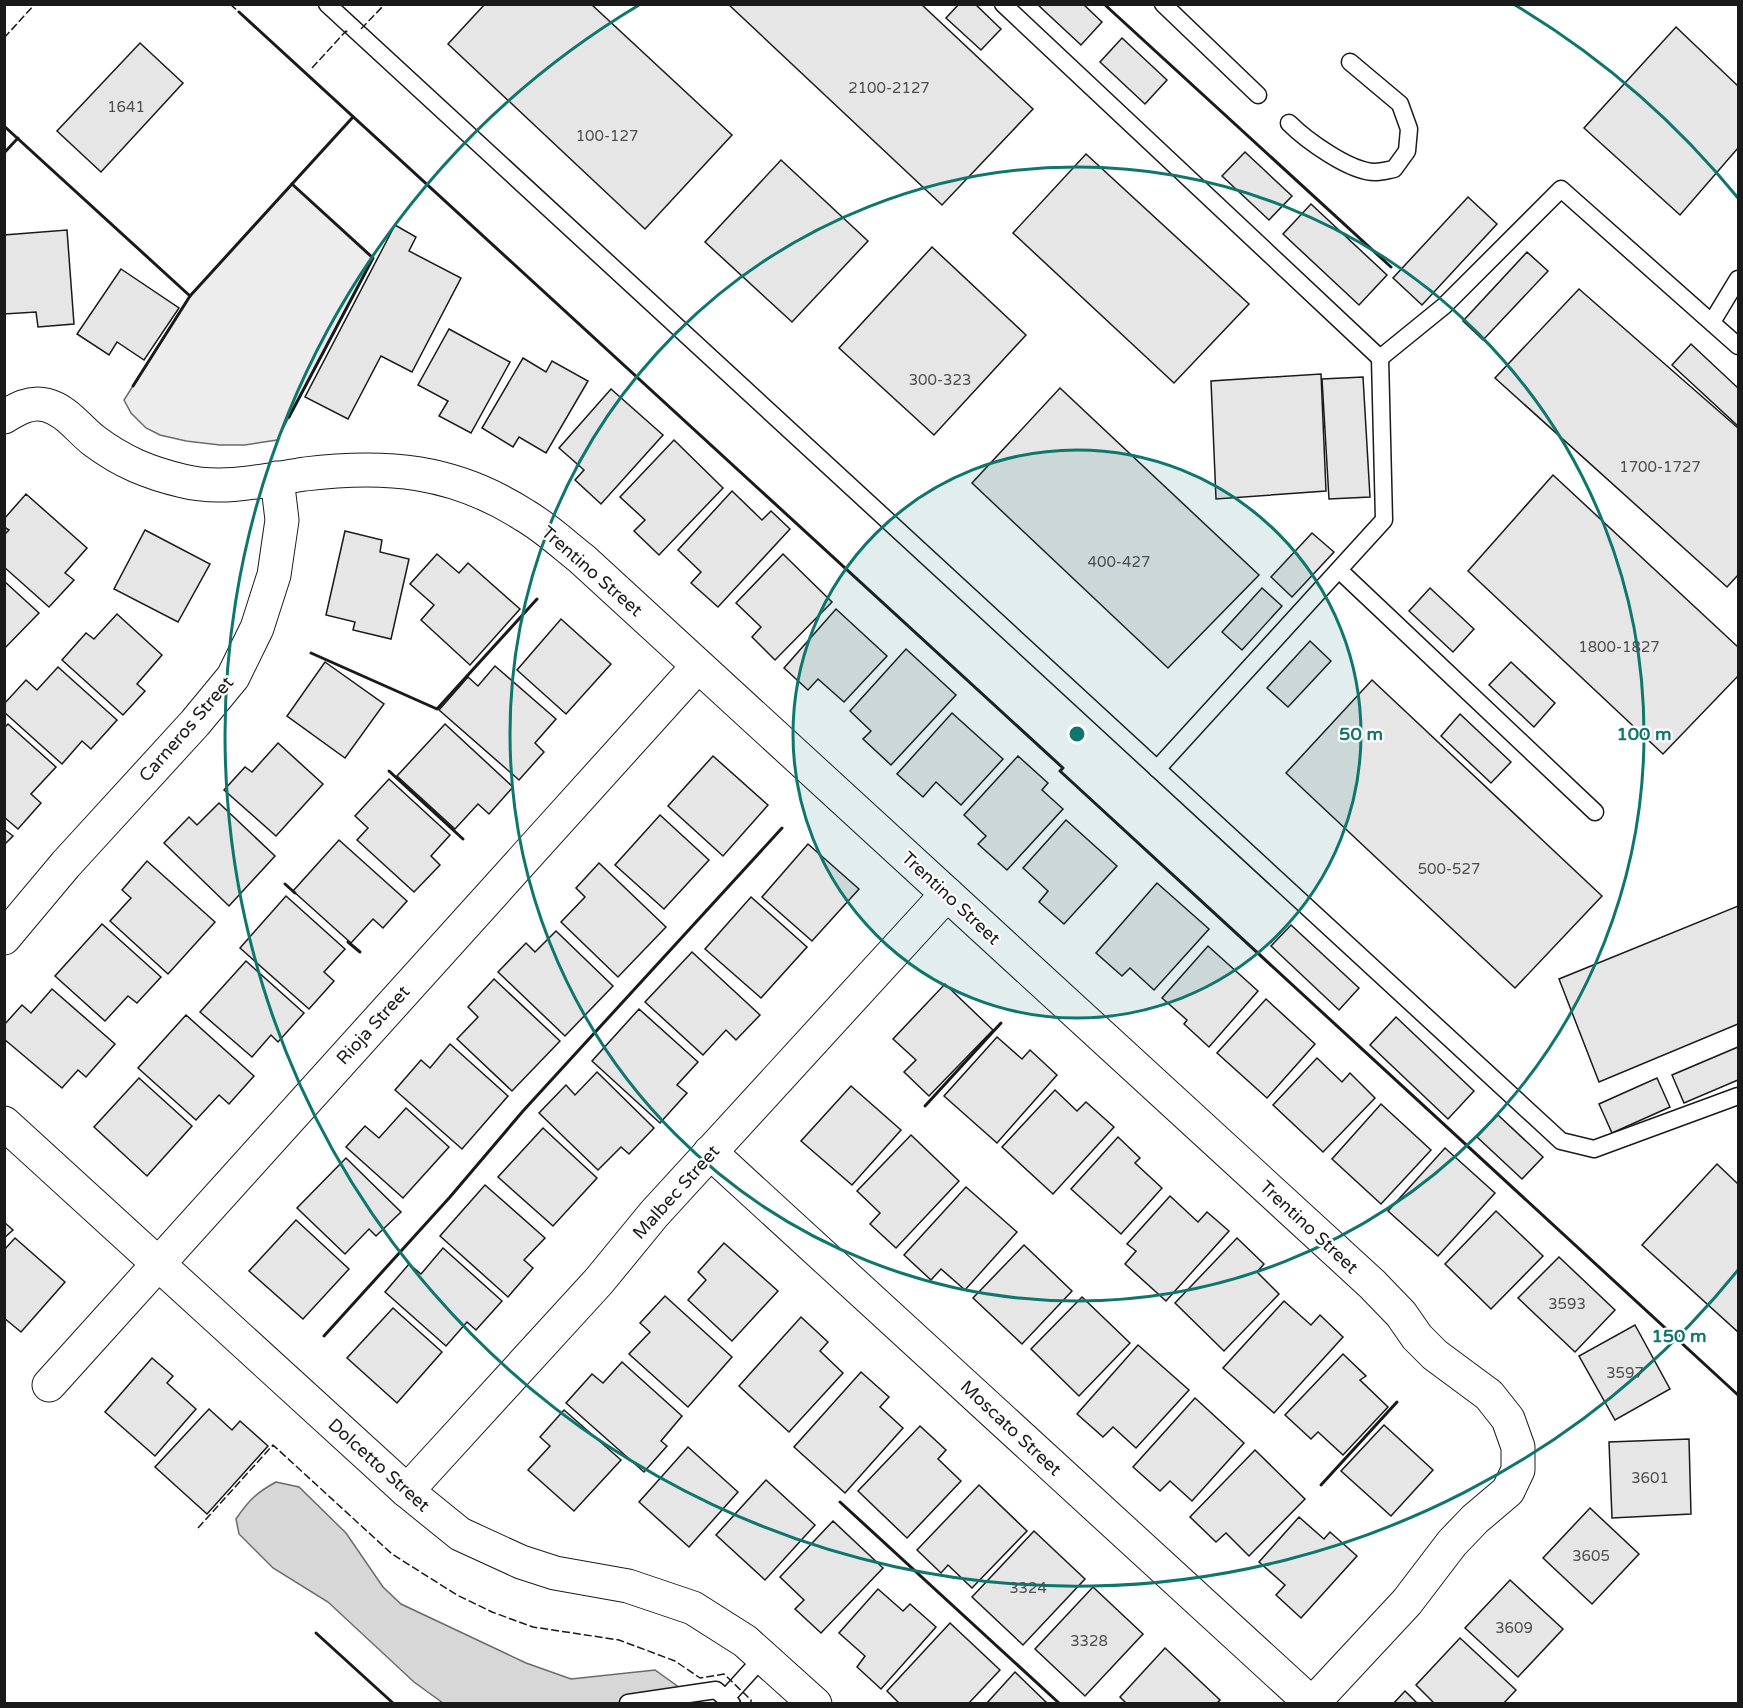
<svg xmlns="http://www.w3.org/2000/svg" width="1743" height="1708" font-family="'Varela Round',sans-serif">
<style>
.built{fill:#ededed;stroke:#6a6a6a;stroke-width:1.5}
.water{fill:#d7d7d7;stroke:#6a6a6a;stroke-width:1.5}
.building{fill:#e6e6e6;stroke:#1a1a1a;stroke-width:1.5}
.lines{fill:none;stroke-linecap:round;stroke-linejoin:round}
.service-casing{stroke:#1a1a1a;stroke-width:19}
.minor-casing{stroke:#1a1a1a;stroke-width:35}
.service{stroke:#fff;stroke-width:16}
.minor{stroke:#fff;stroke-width:33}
.fence{stroke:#1a1a1a;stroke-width:1.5;stroke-dasharray:8 3;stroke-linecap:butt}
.wall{stroke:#1a1a1a;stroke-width:3}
.ring{fill:none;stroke:#0f766e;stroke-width:3}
.labels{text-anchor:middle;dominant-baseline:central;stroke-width:4.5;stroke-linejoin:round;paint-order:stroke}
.number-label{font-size:15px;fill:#4d4d4d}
.street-label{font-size:18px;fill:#1a1a1a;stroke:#fff}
.centre{fill:#0f766e;stroke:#fff;stroke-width:3}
.ring-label{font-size:18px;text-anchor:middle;font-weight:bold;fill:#0f766e;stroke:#fff;stroke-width:4.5;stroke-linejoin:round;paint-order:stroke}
</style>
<rect width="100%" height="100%" fill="#fff"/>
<polygon class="built" points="292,184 373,258 277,440 245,445 220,445 186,441 160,435 146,428 131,413 124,400 190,296"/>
<path class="water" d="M 276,1482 L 299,1487 L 346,1533 L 383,1587 L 401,1604 L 526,1663 L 571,1679 L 655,1670 L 701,1703 L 443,1703 L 414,1682 L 328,1602 L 273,1568 L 239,1534 L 236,1519 C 249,1500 256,1493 276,1482 Z"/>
<g class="building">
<polygon points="485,4 591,4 732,135 645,229 448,44"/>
<polygon points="728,4 921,4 1033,109 942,205"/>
<polygon points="959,4 975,4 1001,29 981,50 946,18"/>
<polygon points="1037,4 1083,4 1102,22 1081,45"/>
<polygon points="1676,27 1738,86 1738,148 1680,215 1584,128"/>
<polygon points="1122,38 1167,80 1145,104 1100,62"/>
<polygon points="140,43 183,83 101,172 57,131"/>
<polygon points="1245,152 1292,196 1269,220 1222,176"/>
<polygon points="1086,154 1249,304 1174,383 1013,233"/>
<polygon points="781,160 868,241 792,322 705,242"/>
<polygon points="1468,197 1497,224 1422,305 1393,278"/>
<polygon points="1311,204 1387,275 1359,305 1283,234"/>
<polygon points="395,225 416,237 409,251 461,278 412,372 381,356 348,419 305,397"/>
<polygon points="67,230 74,324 38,327 36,312 4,314 4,235"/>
<polygon points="932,247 1026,335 934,435 839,348"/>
<polygon points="1527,252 1548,271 1483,340 1463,321"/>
<polygon points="121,269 179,308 144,360 117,342 109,355 77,334"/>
<polygon points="1579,289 1738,428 1738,575 1727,587 1495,378"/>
<polygon points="449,329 510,362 471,433 439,416 448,401 418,385"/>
<polygon points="1691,344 1738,388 1738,426 1672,365"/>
<polygon points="523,358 546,372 552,361 588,381 546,453 519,437 513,447 482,428"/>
<polygon points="1321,374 1326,491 1216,499 1211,381"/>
<polygon points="1363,377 1370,497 1329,499 1322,379"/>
<polygon points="1060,388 1259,575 1168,668 972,483"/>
<polygon points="611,389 663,435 601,504 575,480 584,470 559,448"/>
<polygon points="674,440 723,488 659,555 634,531 645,520 620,497"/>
<polygon points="1553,475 1738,647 1738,676 1663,754 1468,571"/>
<polygon points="732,491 762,520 771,511 790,529 718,607 691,583 701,572 678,550"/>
<polygon points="26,494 87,548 65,573 74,580 49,607 4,567 4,535 9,530 4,527 4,519"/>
<polygon points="145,530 210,564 178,622 114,589"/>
<polygon points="345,531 382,540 380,552 409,559 391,639 353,630 355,622 326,615"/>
<polygon points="1312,533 1334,552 1292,597 1271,577"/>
<polygon points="437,554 459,573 468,563 520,609 470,665 421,620 434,605 410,584"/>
<polygon points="783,554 832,602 775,660 752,637 761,627 736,603"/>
<polygon points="4,581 39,613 4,649"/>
<polygon points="1262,588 1282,606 1242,650 1222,632"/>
<polygon points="1430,588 1474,629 1453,652 1409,611"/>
<polygon points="836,609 887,656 844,702 818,679 808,690 784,668"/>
<polygon points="117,614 162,655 137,684 145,691 123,715 62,660 86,633 94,639"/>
<polygon points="561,619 611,664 566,714 517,670"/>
<polygon points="1310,641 1331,661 1288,707 1267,688"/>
<polygon points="906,649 956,695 891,765 863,739 871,731 850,711"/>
<polygon points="325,662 384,704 345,758 287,716"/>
<polygon points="1511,662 1555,703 1534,727 1489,685"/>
<polygon points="495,666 556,719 535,743 544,752 519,780 439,710 468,677 478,686"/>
<polygon points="58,667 117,720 91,749 82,741 62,764 4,712 4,704 26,680 37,690"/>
<polygon points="1372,680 1602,896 1515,988 1286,773"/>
<polygon points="952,713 1003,759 961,805 936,782 923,797 897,774"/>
<polygon points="1460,714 1511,762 1491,783 1441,736"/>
<polygon points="8,724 56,767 31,794 41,803 18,829 4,817 4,728"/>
<polygon points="445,724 513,787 489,814 478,804 455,829 397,776"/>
<polygon points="278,743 323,784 276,836 224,790 245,767 252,772"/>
<polygon points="713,756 768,805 723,856 668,806"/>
<polygon points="1018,756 1048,783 1042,790 1063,809 1007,870 978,844 986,836 964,815"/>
<polygon points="389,779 450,835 431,856 440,865 414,892 357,840 368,828 355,816"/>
<polygon points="219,803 275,856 229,906 164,843 189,817 197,825"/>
<polygon points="660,815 709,860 664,909 615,865"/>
<polygon points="1066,820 1117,866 1064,924 1039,902 1048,891 1023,868"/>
<polygon points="4,829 13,836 4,845"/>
<polygon points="339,840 407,901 383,928 373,919 351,943 293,891"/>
<polygon points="808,844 859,889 812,941 762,897"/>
<polygon points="147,861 215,922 168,974 110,921 131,898 122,890"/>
<polygon points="599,863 666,927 618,977 561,922 585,897 576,888"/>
<polygon points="1157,883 1209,929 1154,990 1130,968 1122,976 1096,953"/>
<polygon points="286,896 345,949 324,972 334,981 309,1009 240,948"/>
<polygon points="751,897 807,947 761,998 705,949"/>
<polygon points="1738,906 1738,1024 1599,1082 1559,979"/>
<polygon points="102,924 161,977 137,1003 128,996 105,1021 55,976"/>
<polygon points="1291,925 1359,988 1339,1010 1271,946"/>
<polygon points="556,931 613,986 565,1036 498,972 526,943 535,952"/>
<polygon points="1208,946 1258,991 1209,1047 1184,1024 1187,1020 1162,998"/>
<polygon points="692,952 760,1015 736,1040 726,1030 703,1055 645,1002"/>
<polygon points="246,961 304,1013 278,1042 271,1035 252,1057 200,1012"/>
<polygon points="494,979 560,1041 512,1091 457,1039 478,1017 468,1007"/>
<polygon points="945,984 993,1030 929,1096 904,1072 916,1060 893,1039"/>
<polygon points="52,989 115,1044 86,1077 78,1070 62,1088 4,1039 4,1025 22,1005 31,1013"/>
<polygon points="1266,999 1315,1044 1267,1098 1217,1053"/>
<polygon points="639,1009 698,1062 677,1085 687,1093 660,1123 592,1061"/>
<polygon points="186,1015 254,1076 229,1104 219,1095 196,1120 138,1068"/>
<polygon points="1396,1017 1474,1091 1448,1119 1370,1045"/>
<polygon points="997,1037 1022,1059 1030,1050 1057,1075 997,1143 944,1096"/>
<polygon points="450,1044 508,1096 462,1149 395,1090 421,1060 430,1068"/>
<polygon points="1738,1047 1738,1080 1684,1103 1672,1075"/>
<polygon points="1317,1058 1342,1082 1350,1073 1375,1098 1323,1152 1273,1105"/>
<polygon points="597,1072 654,1128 629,1154 621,1147 598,1170 539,1113 566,1085 575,1095"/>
<polygon points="139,1078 192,1126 147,1176 94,1127"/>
<polygon points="1657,1078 1670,1107 1612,1133 1599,1104"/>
<polygon points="851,1086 901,1130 852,1185 801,1141"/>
<polygon points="1055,1090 1077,1111 1086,1102 1114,1127 1053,1194 1002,1147"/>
<polygon points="1381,1104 1431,1150 1381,1204 1332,1159"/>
<polygon points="406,1108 449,1147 403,1198 346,1147 365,1126 379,1138"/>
<polygon points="1498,1115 1543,1157 1522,1179 1477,1137"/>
<polygon points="543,1128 597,1178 553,1226 498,1177"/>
<polygon points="911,1135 959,1181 896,1248 870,1224 880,1213 857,1191"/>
<polygon points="1118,1137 1140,1158 1135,1163 1162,1188 1121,1234 1071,1189"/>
<polygon points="1445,1148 1495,1193 1438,1256 1388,1211"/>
<polygon points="346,1158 401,1212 376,1236 369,1229 345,1254 297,1208"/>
<polygon points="1717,1164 1738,1184 1738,1332 1642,1245"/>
<polygon points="485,1185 545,1238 524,1260 533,1268 508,1297 440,1236"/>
<polygon points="966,1187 1017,1232 965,1290 941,1269 931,1280 904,1255"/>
<polygon points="1170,1196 1198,1222 1207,1212 1229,1231 1166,1301 1125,1264 1136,1251 1127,1244"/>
<polygon points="1496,1211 1543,1256 1491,1309 1445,1264"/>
<polygon points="296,1220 349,1269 303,1319 249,1271"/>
<polygon points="4,1222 13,1230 4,1238"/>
<polygon points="15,1238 65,1282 21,1332 4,1318 4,1250"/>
<polygon points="1237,1238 1264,1264 1257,1272 1279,1294 1224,1351 1175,1303"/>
<polygon points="724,1243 778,1291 732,1341 688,1300 706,1280 698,1272"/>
<polygon points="1024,1245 1072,1291 1022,1344 973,1298"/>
<polygon points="443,1248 502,1301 476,1330 467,1322 446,1346 385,1292 409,1264 421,1274"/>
<polygon points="1559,1257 1615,1310 1575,1352 1518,1298"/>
<polygon points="665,1296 732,1357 688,1407 629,1354 650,1332 640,1323"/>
<polygon points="1082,1297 1130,1343 1079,1396 1031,1349"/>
<polygon points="1284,1301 1311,1325 1320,1315 1343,1337 1274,1413 1223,1368"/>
<polygon points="393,1308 442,1352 397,1403 347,1358"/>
<polygon points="801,1317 828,1342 820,1351 843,1373 789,1432 739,1386"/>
<polygon points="1635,1325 1670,1389 1615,1420 1579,1356"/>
<polygon points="1138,1345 1189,1390 1136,1448 1113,1427 1103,1437 1077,1414"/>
<polygon points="1343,1354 1366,1376 1360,1380 1388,1407 1343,1455 1318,1432 1311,1439 1285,1415"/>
<polygon points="152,1358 173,1376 167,1383 196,1409 155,1456 105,1412"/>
<polygon points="622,1362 682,1416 661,1441 667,1446 644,1472 566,1403 592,1374 603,1383"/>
<polygon points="861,1372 889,1397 880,1407 903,1428 845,1493 794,1447"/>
<polygon points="1195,1398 1244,1443 1192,1501 1170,1481 1160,1491 1133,1467"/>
<polygon points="209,1409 232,1430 240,1421 268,1446 207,1514 155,1467"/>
<polygon points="564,1410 621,1460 574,1511 528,1470 550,1446 540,1437"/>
<polygon points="1384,1425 1433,1470 1391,1516 1341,1471"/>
<polygon points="920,1426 946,1450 938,1459 961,1481 907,1538 858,1491"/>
<polygon points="1689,1439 1691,1514 1612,1518 1609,1442"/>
<polygon points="688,1447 738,1492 689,1547 639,1502"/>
<polygon points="1255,1450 1305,1499 1249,1556 1226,1533 1216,1542 1190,1517"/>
<polygon points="766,1480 815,1525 765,1580 716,1535"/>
<polygon points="979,1485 1027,1531 972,1588 948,1565 941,1573 917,1550"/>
<polygon points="1590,1508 1639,1554 1592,1604 1543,1558"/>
<polygon points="1299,1517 1324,1539 1330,1532 1357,1556 1301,1618 1276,1595 1285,1585 1259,1562"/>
<polygon points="833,1521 883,1568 821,1633 795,1609 804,1600 780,1577"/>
<polygon points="1034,1531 1085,1579 1023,1645 972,1597"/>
<polygon points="1510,1580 1563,1629 1518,1677 1465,1628"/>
<polygon points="1093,1587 1143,1634 1085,1696 1035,1649"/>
<polygon points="878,1589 903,1611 910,1604 936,1627 881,1689 857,1667 865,1656 839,1633"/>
<polygon points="950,1623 1000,1670 968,1704 900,1704 887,1691"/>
<polygon points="1460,1638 1516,1690 1503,1704 1435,1704 1416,1685"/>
<polygon points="1165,1648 1220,1700 1216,1704 1127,1704 1120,1697"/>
<polygon points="1015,1672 1048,1704 986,1704"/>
<polygon points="1405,1691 1418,1704 1393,1704"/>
</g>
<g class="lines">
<defs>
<g id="service">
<polyline points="327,4 1561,1141 1594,1149 1738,1096"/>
<polyline points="1003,4 1380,358 1444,306 1561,189 1738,346"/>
<polyline points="1163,4 1258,95"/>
<path d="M 1289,123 C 1306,140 1350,172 1375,172 C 1381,172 1388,170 1394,169 L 1407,151 L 1409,129 L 1400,104 L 1350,62"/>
<polyline points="1712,322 1738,279"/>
<polyline points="1339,570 1595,812"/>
<polyline points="1157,769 1384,520 1380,358"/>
<polyline points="726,1698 763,1657"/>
<polyline points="628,1703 716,1690 732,1704"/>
</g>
<g id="minor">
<path d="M 4,417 C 17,409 30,401 46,405 C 66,410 78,428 93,440 C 122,462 149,473 183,481 C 223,491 266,480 305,474 C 386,464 454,470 524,515 C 545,527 563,544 582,559 L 1372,1284 L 1401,1314 L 1417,1337 L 1435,1355 L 1489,1395 L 1508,1419 L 1518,1447 L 1518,1470 L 1508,1491 L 1475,1519 L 1452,1543 L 1407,1602 L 1312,1704"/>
<polyline points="4,938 66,864 195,723 233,677 257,628 274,575 282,520 277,478"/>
<polyline points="4,1123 407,1491 460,1534 521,1562 555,1573 628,1586 693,1608 745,1641 815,1704"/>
<polyline points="710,1152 1312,1704"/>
<polyline points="49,1385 698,666"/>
<polyline points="407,1491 599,1281 654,1214 947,894"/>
</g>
</defs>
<use href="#service" class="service-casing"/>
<use href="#minor" class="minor-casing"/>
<use href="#service" class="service"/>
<use href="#minor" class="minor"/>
<g class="fence">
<polyline points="230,4 239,12"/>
<polyline points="361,29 385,4"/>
<polyline points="4,38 35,4"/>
<polyline points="312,68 346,31 349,34"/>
<polyline points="198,1528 273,1445 392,1554 457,1595 492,1612 533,1627 619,1640 675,1661 700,1678 724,1674 751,1700 751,1704"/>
</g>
<g class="wall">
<polyline points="1104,4 1391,267"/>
<polyline points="239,12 1063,768 1060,771 1738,1395"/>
<polyline points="4,126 190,296 353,117"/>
<polyline points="4,153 18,138"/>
<polyline points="133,386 190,296"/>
<polyline points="289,417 373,258 292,184"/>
<polyline points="311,653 437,709 537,599"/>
<polyline points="389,771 463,839"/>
<polyline points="285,884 295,893"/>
<polyline points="348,942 360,952"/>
<polyline points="925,1106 1001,1023"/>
<polyline points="324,1336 450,1197 523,1111 782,828"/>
<polyline points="1321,1485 1397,1402"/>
<polyline points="840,1502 1060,1704"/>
<polyline points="316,1633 394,1704"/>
</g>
</g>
<circle cx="1077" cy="734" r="284" fill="#0f766e" fill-opacity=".12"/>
<g class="ring">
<circle cx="1077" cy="734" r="284"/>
<circle cx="1077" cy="734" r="567"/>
<path d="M1738 1270A851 851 0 1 1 639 5M1515 5A851 851 0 0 1 1738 198"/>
</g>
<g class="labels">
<g class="number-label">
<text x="889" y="88">2100-2127</text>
<text x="126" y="107">1641</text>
<text x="607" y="136">100-127</text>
<text x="940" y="380">300-323</text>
<text x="1660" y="467">1700-1727</text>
<text x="1119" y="562">400-427</text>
<text x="1619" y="647">1800-1827</text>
<text x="1449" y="869">500-527</text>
<text x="1567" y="1304">3593</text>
<text x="1625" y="1373">3597</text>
<text x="1650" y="1478">3601</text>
<text x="1591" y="1556">3605</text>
<text x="1028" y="1588">3324</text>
<text x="1514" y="1628">3609</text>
<text x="1089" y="1641">3328</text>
</g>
<g class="street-label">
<text transform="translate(592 571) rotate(41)">Trentino Street</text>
<text transform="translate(186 729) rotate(-49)">Carneros Street</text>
<text transform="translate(951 898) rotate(43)">Trentino Street</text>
<text transform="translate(373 1025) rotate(-48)">Rioja Street</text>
<text transform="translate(676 1192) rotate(-48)">Malbec Street</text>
<text transform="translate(1309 1227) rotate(43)">Trentino Street</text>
<text transform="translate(1011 1428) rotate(43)">Moscato Street</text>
<text transform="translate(379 1465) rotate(42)">Dolcetto Street</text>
</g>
</g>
<circle cx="1077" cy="734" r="9" class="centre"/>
<g class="ring-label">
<text x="1361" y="740">50 m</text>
<text x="1644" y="740">100 m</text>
<text x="1679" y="1342">150 m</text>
</g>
<rect width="1743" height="1708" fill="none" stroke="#1a1a1a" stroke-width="12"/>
</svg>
